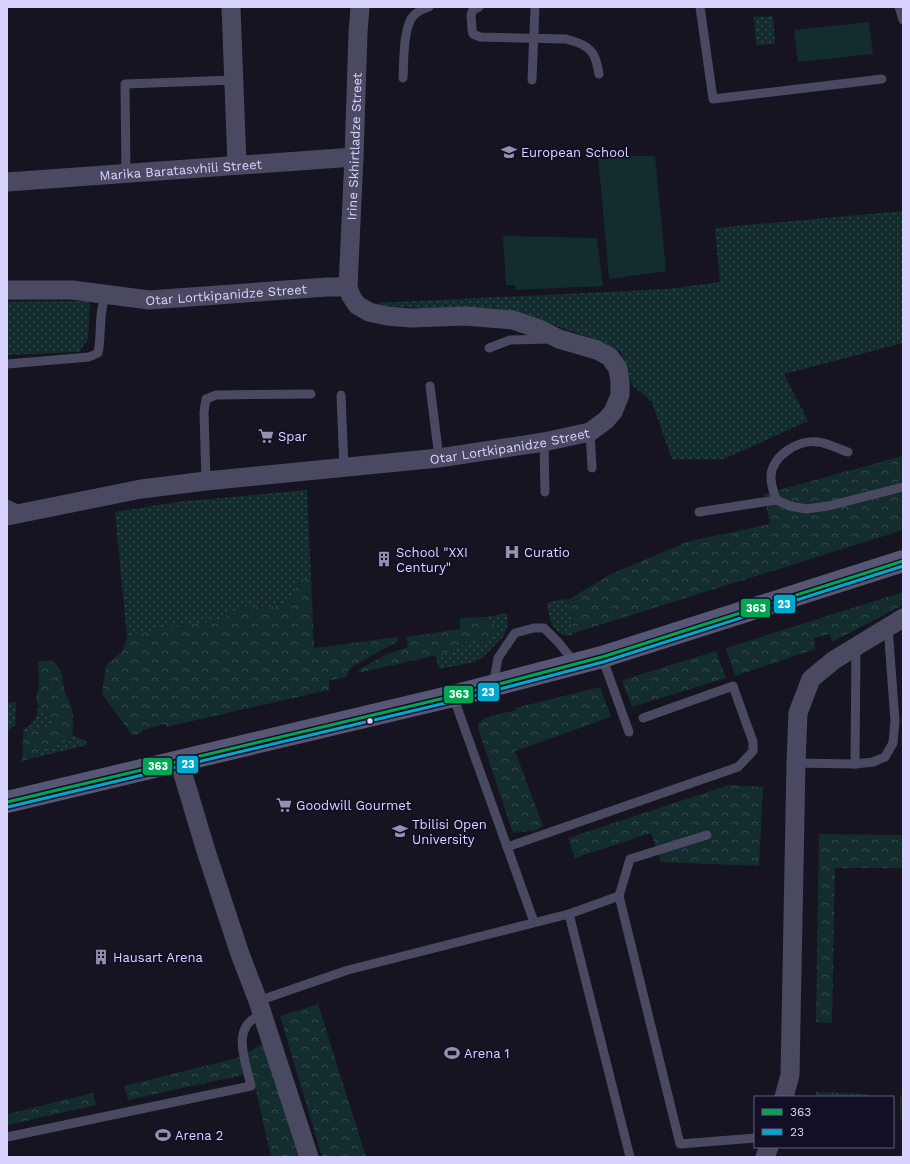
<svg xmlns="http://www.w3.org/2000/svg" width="910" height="1164" font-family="'Work Sans',sans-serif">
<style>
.grass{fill:url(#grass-dots)}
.forest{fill:url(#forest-crowns)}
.pitch{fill:#132c2d}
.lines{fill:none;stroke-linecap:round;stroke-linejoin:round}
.service{stroke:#4a4962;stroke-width:9}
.minor{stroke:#4a4962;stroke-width:19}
.secondary{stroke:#575674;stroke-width:22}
.bus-1-casing{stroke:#130f26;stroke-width:6}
.bus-2-casing{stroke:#130f26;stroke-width:6}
.bus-1{stroke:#00a651;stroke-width:3}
.bus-2{stroke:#00a9ce;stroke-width:3}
.bus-dot{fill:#d9d4ff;stroke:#130f26;stroke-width:1.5}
.labels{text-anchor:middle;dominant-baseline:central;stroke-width:4;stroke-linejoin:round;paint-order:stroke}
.street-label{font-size:13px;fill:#d9d4ff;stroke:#130f26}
.poi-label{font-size:13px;fill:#d9d4ff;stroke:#130f26;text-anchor:start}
.line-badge{stroke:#130f26;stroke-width:1.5}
.badge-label{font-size:11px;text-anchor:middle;font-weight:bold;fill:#fff}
</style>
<defs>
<pattern id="grass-dots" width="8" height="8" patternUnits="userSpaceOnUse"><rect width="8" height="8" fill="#132c2d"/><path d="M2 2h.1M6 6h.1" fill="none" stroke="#354a4c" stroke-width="1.8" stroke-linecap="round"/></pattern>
<pattern id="forest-crowns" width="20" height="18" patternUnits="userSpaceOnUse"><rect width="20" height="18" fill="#132c2d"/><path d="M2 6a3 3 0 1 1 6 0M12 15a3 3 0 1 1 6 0" fill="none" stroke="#354a4c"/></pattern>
</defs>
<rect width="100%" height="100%" fill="#161421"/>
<g class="grass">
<polygon points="773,16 775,44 756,45 754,17"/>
<polygon points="903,211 903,343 784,374 808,421 724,459 672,459 652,402 632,385 620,351 594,339 519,313 385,306 376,303 668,289 720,282 715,228"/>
<polygon points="90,301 88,339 79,352 7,355 7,302"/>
<polygon points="307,490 311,577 299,581 291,600 274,607 243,606 216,621 168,626 127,637 115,512 177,502"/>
<path d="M 564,599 L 568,600 L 574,633 L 569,636 C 550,632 551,620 546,603 Z"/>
<polygon points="507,613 508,626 503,637 483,657 474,662 440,669 435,655 455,651 467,641 497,627 486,617"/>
<polygon points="15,702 16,706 15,725 7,731 7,703"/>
<path d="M 38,706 L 51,717 L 54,723 L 49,728 L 40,728 L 23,734 L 23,730 C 33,724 38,718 38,706 Z"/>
<polygon points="72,735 86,741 87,745 34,758 43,749 70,740"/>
</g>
<g class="forest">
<polygon points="903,456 903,530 574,633 568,600 611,574 687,542 770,524 764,494"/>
<polygon points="311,577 314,648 397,637 398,641 355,665 347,672 348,676 329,681 329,690 166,727 165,724 142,730 142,733 134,735 130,732 102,694 106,665 122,652 127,637 168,626 216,621 243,606 274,607 291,600 299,581"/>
<polygon points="903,592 903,605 832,642 830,634 814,638 815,649 735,676 726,648"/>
<polygon points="486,617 497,627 497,634 486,643 467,641 455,651 358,673 358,670 387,654 408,647 406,637 460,629 460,618"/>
<polygon points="716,651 726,678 632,707 622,680"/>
<path d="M 50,660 C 65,667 61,682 66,695 C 67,698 69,700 70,703 C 74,715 75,729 70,740 L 43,749 L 34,758 L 22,761 L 23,734 L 40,728 L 49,728 L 54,723 C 50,714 41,711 38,705 C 36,701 37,695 37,691 L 39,689 L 38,662 Z"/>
<polygon points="600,687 611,717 515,751 543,826 537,830 513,833 479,731 478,724 484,718 516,710 515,708"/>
<polygon points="729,785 763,787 759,866 661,862 651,833 575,858 568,838"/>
<polygon points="819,834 903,835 903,868 835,868 832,1023 816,1022"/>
<polygon points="318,1004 366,1157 322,1157 280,1016"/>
<polygon points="261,1045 267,1045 302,1157 271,1157 252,1073 128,1100 124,1086 237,1058"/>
<polygon points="816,1092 868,1094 868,1097 816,1097"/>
<polygon points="93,1093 96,1105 8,1125 7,1114"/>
<rect x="900" y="1095" width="3" height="24"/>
</g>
<g class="pitch">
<polygon points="869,22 873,54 798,62 794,30"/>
<polygon points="598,156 655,156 666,271 609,279"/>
<polygon points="503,236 597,238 603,286 516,290 515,285 506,285"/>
</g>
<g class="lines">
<g class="service">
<path d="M 479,7 L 473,10 L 471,15 L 472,30 L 473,34 L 480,37 L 566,39 C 577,42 591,46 595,58 C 597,63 598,69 599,74"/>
<polyline points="700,7 713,99 882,79"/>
<polyline points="899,7 903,20"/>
<path d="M 403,78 C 404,61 403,34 411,19 C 415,12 422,9 429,7"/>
<polyline points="532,80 535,7"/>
<polyline points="126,174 125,84 234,80"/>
<polyline points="489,348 510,340 549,339"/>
<path d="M 7,364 L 89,357 L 98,353 C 102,334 98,313 106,294"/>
<polyline points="430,386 439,458"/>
<polyline points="341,395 344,468"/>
<polyline points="590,432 592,468"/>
<polyline points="544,442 545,492"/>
<path d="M 848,452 C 838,449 828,443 818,442 C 798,439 770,457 771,478 C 771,485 774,493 776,500 L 790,506 L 806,509 L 828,506 L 903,487"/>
<polyline points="206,481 204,412 206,399 216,395 311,394"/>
<polyline points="7,504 21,511"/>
<polyline points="699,512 776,500"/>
<polyline points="602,657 629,732"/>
<polyline points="493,685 498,658 515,633 534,628 544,628 558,642 576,664"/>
<polyline points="453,696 534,922"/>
<polyline points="796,763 855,764 873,762 885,757 893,743 895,721 888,627"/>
<polyline points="855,764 856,647"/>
<polyline points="507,847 738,767 753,751 753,742 733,686 643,718"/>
<polyline points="619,896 630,859 707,835"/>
<polyline points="569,914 630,1157"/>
<polyline points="258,1001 348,970 569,914 619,896 680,1144 755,1138"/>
<path d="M 7,1137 L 251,1086 C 246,1062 229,1025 262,1015"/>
</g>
<g class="minor">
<polyline points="231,7 237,165"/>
<path id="s1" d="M 7,182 L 354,157"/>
<path id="s2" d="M 7,290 L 72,290 L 149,300 L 327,287 L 348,287"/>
<path id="s3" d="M 7,516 L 141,489 L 206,481 L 439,458 L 544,442 L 590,432 L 606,420 L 613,412 L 620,395 L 620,382 L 618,369 L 610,357 L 597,350 L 559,339 L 539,329 L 513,320 L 465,316 L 411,318 L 387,316 L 369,312 L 357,305 L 351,296 L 348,287 L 354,157 L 358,33 L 360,7"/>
<polyline points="179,761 206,851 240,954 258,1001 309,1157"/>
<polyline points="784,1097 790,1075 796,763 798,713 811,679 834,660 903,618"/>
<polyline points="765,1157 769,1147"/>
</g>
<polyline class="secondary" points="7,802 453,696 602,657 903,561"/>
<defs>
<polyline id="bus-1" points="7,802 453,696 602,657 903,561"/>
<polyline id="bus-2" points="8,807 454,701 603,662 903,566"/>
</defs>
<use href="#bus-1" class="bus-1-casing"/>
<use href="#bus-2" class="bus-2-casing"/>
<use href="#bus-1" class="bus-1"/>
<use href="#bus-2" class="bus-2"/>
</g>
<defs>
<symbol id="school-bare" viewBox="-9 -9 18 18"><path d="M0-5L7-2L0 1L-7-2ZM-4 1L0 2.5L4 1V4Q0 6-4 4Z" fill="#9591b1" stroke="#130f26" stroke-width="2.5" paint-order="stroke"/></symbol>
<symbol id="supermarket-bare" viewBox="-9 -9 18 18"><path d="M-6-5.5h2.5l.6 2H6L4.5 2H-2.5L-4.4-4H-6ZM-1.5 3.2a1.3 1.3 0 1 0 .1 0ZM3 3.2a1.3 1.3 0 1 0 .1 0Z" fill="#9591b1" stroke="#130f26" stroke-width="2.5" paint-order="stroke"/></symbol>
<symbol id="hospital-bare" viewBox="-9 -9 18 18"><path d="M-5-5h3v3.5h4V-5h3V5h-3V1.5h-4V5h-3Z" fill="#9591b1" stroke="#130f26" stroke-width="2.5" paint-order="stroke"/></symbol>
<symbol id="building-bare" viewBox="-9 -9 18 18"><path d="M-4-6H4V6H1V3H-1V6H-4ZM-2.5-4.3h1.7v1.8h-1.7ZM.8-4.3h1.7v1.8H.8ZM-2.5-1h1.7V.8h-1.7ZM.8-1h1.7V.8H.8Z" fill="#9591b1" stroke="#130f26" stroke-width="2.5" paint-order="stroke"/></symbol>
<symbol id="university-bare" viewBox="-9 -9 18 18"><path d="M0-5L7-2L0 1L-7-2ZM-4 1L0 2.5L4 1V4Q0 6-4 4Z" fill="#9591b1" stroke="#130f26" stroke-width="2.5" paint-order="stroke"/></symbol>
<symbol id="stadium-bare" viewBox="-9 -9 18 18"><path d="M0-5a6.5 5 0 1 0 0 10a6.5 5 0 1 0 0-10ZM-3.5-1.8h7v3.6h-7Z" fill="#9591b1" stroke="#130f26" stroke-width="2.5" paint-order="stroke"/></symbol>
</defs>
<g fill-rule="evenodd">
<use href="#school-bare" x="498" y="141" width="22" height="22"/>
<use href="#supermarket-bare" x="255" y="425" width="22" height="22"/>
<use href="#hospital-bare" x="501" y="541" width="22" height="22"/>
<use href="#building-bare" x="373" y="548" width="22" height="22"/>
<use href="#supermarket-bare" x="273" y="794" width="22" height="22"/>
<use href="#university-bare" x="389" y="820" width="22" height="22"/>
<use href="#building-bare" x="90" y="946" width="22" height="22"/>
<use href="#stadium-bare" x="441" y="1042" width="22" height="22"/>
<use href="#stadium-bare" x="152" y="1124" width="22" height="22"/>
</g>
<circle class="bus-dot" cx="370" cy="721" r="3.5"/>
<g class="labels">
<g class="street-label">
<text stroke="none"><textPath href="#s3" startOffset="1103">Irine Skhirtladze Street</textPath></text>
<text stroke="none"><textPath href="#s1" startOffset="174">Marika Baratasvhili Street</textPath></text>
<text stroke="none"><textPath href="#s2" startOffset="220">Otar Lortkipanidze Street</textPath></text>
<text stroke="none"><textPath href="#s3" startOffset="508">Otar Lortkipanidze Street</textPath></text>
</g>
<g class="poi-label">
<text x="521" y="152">European School</text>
<text x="278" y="436">Spar</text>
<text x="396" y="552">School "XXI<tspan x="396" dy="15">Century"</tspan></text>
<text x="524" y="552">Curatio</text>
<text x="296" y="805">Goodwill Gourmet</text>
<text x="412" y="824">Tbilisi Open<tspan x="412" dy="15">University</tspan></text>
<text x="113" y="957">Hausart Arena</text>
<text x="464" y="1053">Arena 1</text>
<text x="175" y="1135">Arena 2</text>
</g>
</g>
<g class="line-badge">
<rect x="773" y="594" width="23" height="20" rx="4" fill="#00a9ce"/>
<rect x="740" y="598" width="31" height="20" rx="4" fill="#00a651"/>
<rect x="477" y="682" width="23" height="20" rx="4" fill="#00a9ce"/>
<rect x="443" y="685" width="31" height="19" rx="4" fill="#00a651"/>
<rect x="176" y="755" width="23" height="19" rx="4" fill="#00a9ce"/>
<rect x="142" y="757" width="31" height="19" rx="4" fill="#00a651"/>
</g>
<g class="badge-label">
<text x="784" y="608">23</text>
<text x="756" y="612">363</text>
<text x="488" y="696">23</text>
<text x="459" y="698">363</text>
<text x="188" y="768">23</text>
<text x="158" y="770">363</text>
</g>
<rect width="910" height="1164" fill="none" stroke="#d9d4ff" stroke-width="16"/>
<rect x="754" y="1096" width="140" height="52" fill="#130f26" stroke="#625e7d"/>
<rect x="762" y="1109" width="20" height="6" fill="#00a651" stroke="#625e7d"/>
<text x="790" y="1116" font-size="12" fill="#d9d4ff">363</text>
<rect x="762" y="1129" width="20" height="6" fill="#00a9ce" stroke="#625e7d"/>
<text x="790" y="1136" font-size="12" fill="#d9d4ff">23</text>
</svg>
